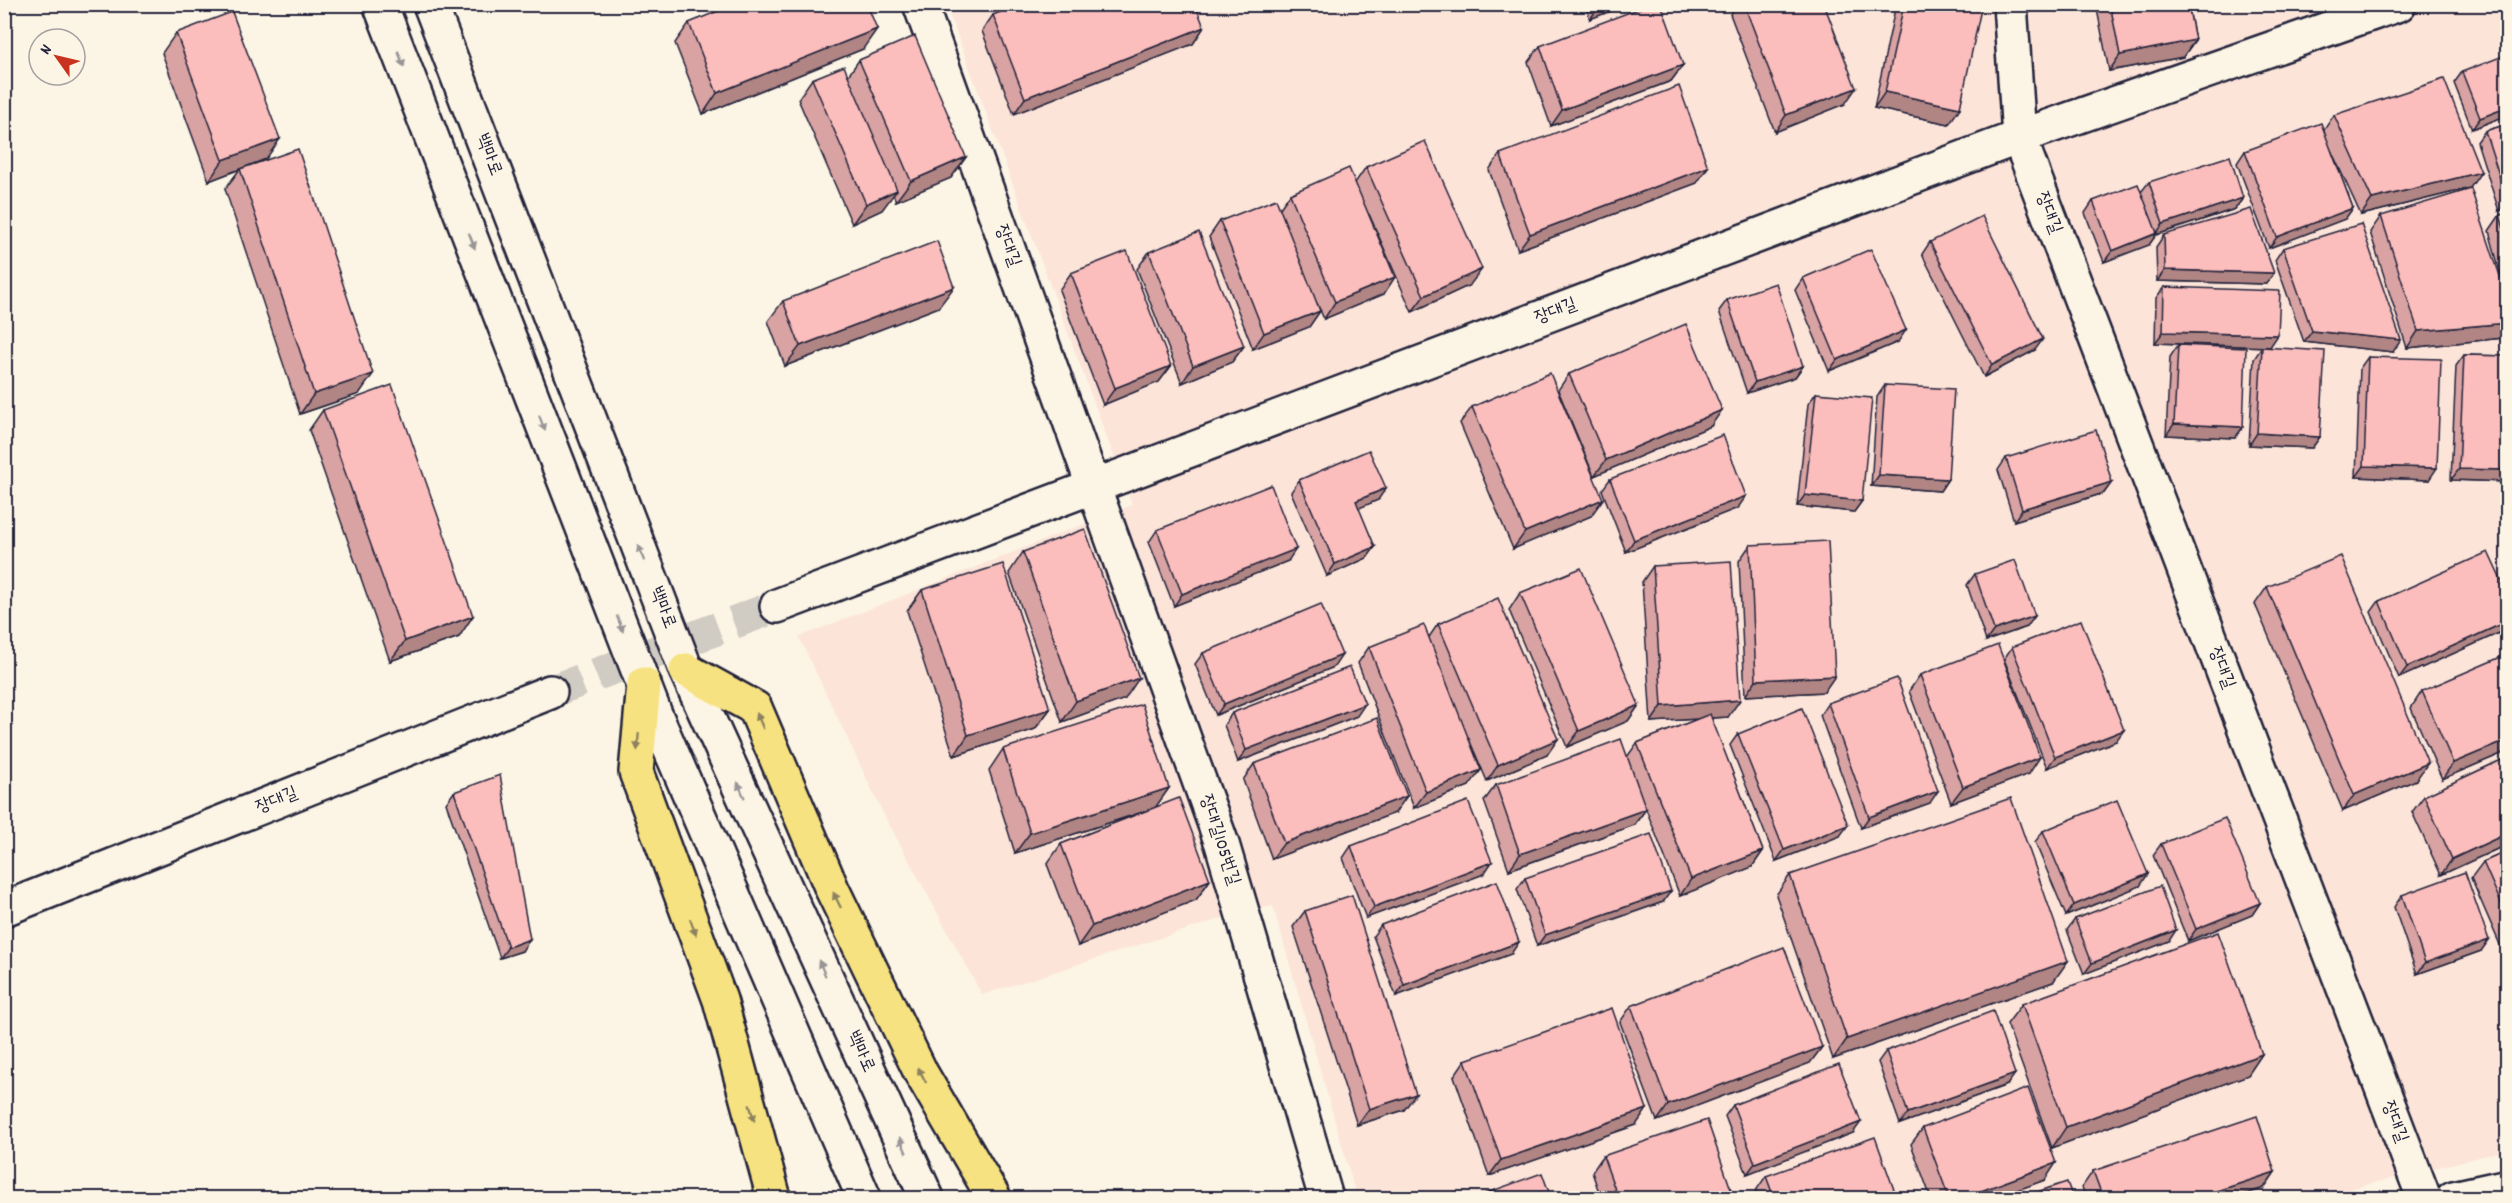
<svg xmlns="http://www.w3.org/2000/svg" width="2512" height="1203" font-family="Dekko,'Poor Story',sans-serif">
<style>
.built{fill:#fce4d9}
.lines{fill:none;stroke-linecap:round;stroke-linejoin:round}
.minor-tunnel{stroke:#d0cbc3;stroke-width:33;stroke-dasharray:33 16;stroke-linecap:butt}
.minor-casing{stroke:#22223b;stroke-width:38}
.secondary-casing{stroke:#22223b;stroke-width:38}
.trunk-casing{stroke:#22223b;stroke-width:38}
.minor{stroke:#fcf5e5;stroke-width:33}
.secondary{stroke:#fcf5e5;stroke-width:33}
.trunk{stroke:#f7e281;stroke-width:33}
.wall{fill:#d8a3a2;stroke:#22223b;stroke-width:1.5}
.shaded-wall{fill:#b08584;stroke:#22223b;stroke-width:1.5}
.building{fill:#fbbebc;stroke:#22223b;stroke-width:1.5}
.oneway{fill:#9a9698}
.oneway2{fill:#8c825e}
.labels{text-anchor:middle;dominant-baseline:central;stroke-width:5;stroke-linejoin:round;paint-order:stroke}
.street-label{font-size:18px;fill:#22223b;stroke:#fcf5e5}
</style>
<rect width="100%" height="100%" fill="#fcf5e5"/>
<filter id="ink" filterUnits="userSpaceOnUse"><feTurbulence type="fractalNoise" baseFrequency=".0167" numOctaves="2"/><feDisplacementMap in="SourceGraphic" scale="12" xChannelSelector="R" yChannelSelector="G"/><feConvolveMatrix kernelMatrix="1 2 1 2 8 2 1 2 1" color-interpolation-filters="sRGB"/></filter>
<g filter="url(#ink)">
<polygon class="built" points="946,5 2507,5 2507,1150 2314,1198 1357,1198 1273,906 1242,912 982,995 882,811 799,637 1132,505"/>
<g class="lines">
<polyline class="minor-tunnel" points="550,692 777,606"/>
<defs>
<g id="minor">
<polyline points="920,4 1222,844 1326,1198"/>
<polyline points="2010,4 2019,137 2424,1198"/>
<polyline points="777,606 2019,137 2399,4"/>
<polyline points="4,909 550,692"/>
<polyline points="2453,1198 2508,1186"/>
</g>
<g id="secondary">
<polyline points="380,4 655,714 864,1198"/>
<polyline points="430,4 686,670 927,1198"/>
</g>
<g id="trunk">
<polyline points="686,670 755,708 832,889 921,1073 994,1198"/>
<polyline points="644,684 636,772 720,1000 774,1198"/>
</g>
</defs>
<use href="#minor" class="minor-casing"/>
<use href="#secondary" class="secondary-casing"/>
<use href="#trunk" class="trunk-casing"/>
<use href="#minor" class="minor"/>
<use href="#secondary" class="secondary"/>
<use href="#trunk" class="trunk"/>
</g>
<g class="wall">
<polygon points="1585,4 1629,4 1590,19"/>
<polygon points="1737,4 1824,4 1845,104 1775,132 1730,14"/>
<polygon points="1896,4 1982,4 1949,124 1874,108"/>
<polygon points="2096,4 2188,4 2195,40 2183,57 2109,71"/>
<polygon points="993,15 1204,27 1193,44 1014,114 982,31"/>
<polygon points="689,23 863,49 703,114 675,43"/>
<polygon points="176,33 266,159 209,181 162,53"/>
<polygon points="1540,46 1683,65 1671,81 1551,126 1528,62"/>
<polygon points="859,60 966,157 951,178 896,201 893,194 882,210 852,224 798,99 812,79 848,76"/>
<polygon points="2462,72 2508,115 2472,129 2454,83"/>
<polygon points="2334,115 2470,188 2361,215 2331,150 2353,208 2345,219 2269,248 2237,163 2245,151 2324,130"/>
<polygon points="2508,124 2508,208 2499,211 2477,142 2485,131"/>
<polygon points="1500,154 1697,183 1518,250 1489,170"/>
<polygon points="1366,167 1470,285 1412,312 1369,214 1384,294 1324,319 1317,303 1320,311 1309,327 1253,349 1209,237 1220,221 1280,208 1290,194 1355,183"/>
<polygon points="240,169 359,394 300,414 225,189"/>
<polygon points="2149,182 2243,198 2235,209 2156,235 2149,245 2104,262 2085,213 2093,201 2141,192"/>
<polygon points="2508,213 2508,332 2503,338 2407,348 2370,232 2381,216 2507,297 2489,231 2500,215"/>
<polygon points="2164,235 2274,273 2266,284 2157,281 2156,247"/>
<polygon points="1930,242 2035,350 1984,377 1922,254"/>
<polygon points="2283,248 2393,352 2304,342 2275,260"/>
<polygon points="1149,252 1244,346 1232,362 1182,383 1137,269"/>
<polygon points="1071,273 1171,366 1159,382 1103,405 1059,290"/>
<polygon points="1803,278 1898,342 1829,371 1795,290"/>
<polygon points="2164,287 2270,347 2155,343 2156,298"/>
<polygon points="1727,300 1803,366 1795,377 1747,393 1719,311"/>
<polygon points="783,301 939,307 785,366 768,321"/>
<polygon points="2178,345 2243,427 2235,438 2166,435 2170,357"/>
<polygon points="2262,347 2320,437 2312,448 2249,445 2254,359"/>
<polygon points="2464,355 2508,356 2508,482 2451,480 2456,366"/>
<polygon points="2368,357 2429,480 2356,477 2360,368"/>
<polygon points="1569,374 1711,426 1594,476 1558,390"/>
<polygon points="1885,385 1948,479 1940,491 1871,486 1877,397"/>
<polygon points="1816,393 1862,501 1854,512 1797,506 1808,404"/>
<polygon points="1472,407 1591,516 1513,549 1460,423"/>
<polygon points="323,410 459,637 390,661 309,430"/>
<polygon points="2006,458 2112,482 2104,493 2014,521 1998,470"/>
<polygon points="1610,479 1738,508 1626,552 1602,490"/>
<polygon points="1299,480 1378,500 1358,508 1375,547 1367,558 1327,576 1291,492"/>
<polygon points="1157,530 1288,561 1174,606 1149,542"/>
<polygon points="1750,545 1824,692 1745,696 1739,561"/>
<polygon points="1023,552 1125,699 1062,722 1009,573"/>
<polygon points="1653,566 1728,717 1711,718 1763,851 1752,867 1680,896 1646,809 1634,825 1509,870 1484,801 1496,785 1627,757 1637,743 1698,719 1651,722 1642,582"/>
<polygon points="1975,574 2027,627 1986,641 1967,585"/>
<polygon points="2267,587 2416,780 2343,811 2255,604"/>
<polygon points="922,590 1050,709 1035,729 954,756 907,611"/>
<polygon points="1520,593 1639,705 1628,721 1567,747 1509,610"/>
<polygon points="2508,595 2508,629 2399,678 2371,612 2379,601"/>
<polygon points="1438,624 1547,755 1487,781 1468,737 1469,786 1414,808 1358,663 1369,647 1429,637"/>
<polygon points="2012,647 2116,741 2047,768 2004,659"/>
<polygon points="1203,653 1334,667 1216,715 1195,664"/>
<polygon points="1920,675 2029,774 1951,803 1909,691"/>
<polygon points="2422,691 2508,751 2442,779 2411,708"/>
<polygon points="1828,703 1930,803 1861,828 1820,715"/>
<polygon points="1232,713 1357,716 1238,762 1224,725"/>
<polygon points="1738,734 1840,836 1776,861 1730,745"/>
<polygon points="1003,749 1169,788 1155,807 1210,880 1196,900 1078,946 1047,864 1061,844 1145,811 1015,853 989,770"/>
<polygon points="2508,757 2508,844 2441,875 2412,812 2424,796"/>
<polygon points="1254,764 1395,813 1272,859 1243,780"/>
<polygon points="454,792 522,951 500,958 446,803"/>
<polygon points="2043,831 2140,886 2066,916 2035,842"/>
<polygon points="2161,844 2260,903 2252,915 2188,941 2153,855"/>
<polygon points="1351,846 1484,874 1366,918 1343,858"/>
<polygon points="2508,851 2508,944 2501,947 2471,878 2483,862"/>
<polygon points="1790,875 2053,982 1833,1059 1776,895"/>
<polygon points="1525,878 1663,902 1537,946 1517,889"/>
<polygon points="2402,895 2481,951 2417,974 2394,907"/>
<polygon points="1305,911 1404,1110 1357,1125 1293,927"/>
<polygon points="2075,919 2169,941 2084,974 2067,930"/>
<polygon points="1381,925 1511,954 1396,996 1373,936"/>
<polygon points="2022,1004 2262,1054 2248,1075 2052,1148 2007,1024"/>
<polygon points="1631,1006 1822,1047 1810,1063 1657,1121 1620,1022"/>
<polygon points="1886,1051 2007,1085 1900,1124 1878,1062"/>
<polygon points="1465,1060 1636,1125 1489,1176 1454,1076"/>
<polygon points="1733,1105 1853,1133 1747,1174 1725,1116"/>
<polygon points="1923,1128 2045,1180 1995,1198 1931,1198 1911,1144"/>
<polygon points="1603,1156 1734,1198 1601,1198 1592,1172"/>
<polygon points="2093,1171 2275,1172 2264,1188 2233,1198 2086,1198 2082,1187"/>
<polygon points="1766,1176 1897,1198 1757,1198 1755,1192"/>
</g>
<g class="shaded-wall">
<polygon points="1601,4 1629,4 1590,19"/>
<polygon points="1204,27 1193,44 1014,114 1025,98"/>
<polygon points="877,29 863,49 703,114 717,93"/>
<polygon points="2195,40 2183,57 2109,71 2120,55"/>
<polygon points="1683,65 1671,81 1551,126 1562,110"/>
<polygon points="1856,88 1845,104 1775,132 1786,115"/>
<polygon points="1885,92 1960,108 1949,124 1874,108"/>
<polygon points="2508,107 2508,115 2472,129 2480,118"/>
<polygon points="280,139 266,159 209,181 223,160"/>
<polygon points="966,157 951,178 896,201 911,181"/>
<polygon points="1708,167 1697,183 1518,250 1530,234"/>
<polygon points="2481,172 2470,188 2361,215 2372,199"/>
<polygon points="897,190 882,210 852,224 866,204"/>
<polygon points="2243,198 2235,209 2156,235 2149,245 2104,262 2112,251 2156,234 2163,224"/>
<polygon points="2508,200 2508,208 2499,211"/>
<polygon points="2353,208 2345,219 2269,248 2277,237"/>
<polygon points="1482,269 1470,285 1412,312 1424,296"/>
<polygon points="2165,270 2274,273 2266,284 2157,281"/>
<polygon points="1395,277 1384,294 1324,319 1335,302"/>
<polygon points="954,287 939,307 785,366 800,346"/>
<polygon points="1320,311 1309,327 1253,349 1264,333"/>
<polygon points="2508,323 2508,332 2503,338 2407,348 2418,331"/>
<polygon points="1906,330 1898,342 1829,371 1837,360"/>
<polygon points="2312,331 2401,340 2393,352 2304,342"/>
<polygon points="2163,332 2278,335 2270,347 2155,343"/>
<polygon points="2043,339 2035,350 1984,377 1992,365"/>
<polygon points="1244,346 1232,362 1182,383 1193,366"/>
<polygon points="1171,366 1159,382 1103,405 1115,388"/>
<polygon points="1803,366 1795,377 1747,393 1755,382"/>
<polygon points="373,374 359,394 300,414 314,394"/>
<polygon points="1722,410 1711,426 1594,476 1606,460"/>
<polygon points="2174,424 2243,427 2235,438 2166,435"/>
<polygon points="2257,433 2320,437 2312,448 2249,445"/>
<polygon points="2364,466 2437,468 2429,480 2356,477"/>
<polygon points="2459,469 2508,470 2508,482 2451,480"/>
<polygon points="1879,475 1948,479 1940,491 1871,486"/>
<polygon points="2112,482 2104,493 2014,521 2022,509"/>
<polygon points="1386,488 1378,500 1348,513 1356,501"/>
<polygon points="1805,495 1862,501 1854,512 1797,506"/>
<polygon points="1746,496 1738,508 1626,552 1634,540"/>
<polygon points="1603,499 1591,516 1513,549 1525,532"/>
<polygon points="1375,547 1367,558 1327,576 1335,564"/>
<polygon points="1296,549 1288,561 1174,606 1182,594"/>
<polygon points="473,616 459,637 390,661 405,641"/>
<polygon points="2035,616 2027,627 1986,641 1994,630"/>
<polygon points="2508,621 2508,629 2399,678 2407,667"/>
<polygon points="1342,655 1334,667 1216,715 1224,704"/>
<polygon points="1835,676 1824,692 1745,696 1756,680"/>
<polygon points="1139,678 1125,699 1062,722 1076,701"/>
<polygon points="1740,700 1728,717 1651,722 1662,706"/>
<polygon points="1365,704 1357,716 1238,762 1246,750"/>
<polygon points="1639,705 1628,721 1567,747 1579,731"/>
<polygon points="1050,709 1035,729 954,756 968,735"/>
<polygon points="2124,730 2116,741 2047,768 2055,757"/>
<polygon points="1558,739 1547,755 1487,781 1498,765"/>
<polygon points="2508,740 2508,751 2442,779 2453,763"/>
<polygon points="2040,757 2029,774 1951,803 1963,787"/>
<polygon points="2428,763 2416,780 2343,811 2354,795"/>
<polygon points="1481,770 1469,786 1414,808 1426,792"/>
<polygon points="1169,788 1155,808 1015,853 1030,833"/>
<polygon points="1938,791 1930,803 1861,828 1869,817"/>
<polygon points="1407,796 1395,813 1272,859 1284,843"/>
<polygon points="1646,809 1634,825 1509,870 1520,854"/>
<polygon points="1848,825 1840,836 1776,861 1784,850"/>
<polygon points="2508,833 2508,844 2441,875 2452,859"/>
<polygon points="1763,851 1752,867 1680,896 1691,879"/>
<polygon points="1492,862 1484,874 1366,918 1374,907"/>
<polygon points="2148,874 2140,886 2066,916 2074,905"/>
<polygon points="1210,880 1196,900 1078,946 1092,926"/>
<polygon points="1671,891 1663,902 1537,946 1545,935"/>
<polygon points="2260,903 2252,915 2188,941 2196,929"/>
<polygon points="2176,930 2169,941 2084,974 2092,963"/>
<polygon points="2508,938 2508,944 2501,947"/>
<polygon points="530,939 522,951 500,958 508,947"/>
<polygon points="2489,940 2481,951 2417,974 2425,963"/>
<polygon points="1519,942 1511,954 1396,996 1404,985"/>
<polygon points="2068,961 2053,982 1833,1059 1847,1039"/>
<polygon points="1822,1047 1810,1063 1657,1121 1668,1105"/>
<polygon points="2262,1054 2248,1075 2052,1148 2066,1127"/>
<polygon points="2015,1074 2007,1085 1900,1124 1908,1113"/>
<polygon points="1416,1094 1404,1110 1357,1125 1369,1109"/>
<polygon points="1647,1109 1636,1125 1489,1176 1501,1160"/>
<polygon points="1861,1122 1853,1133 1747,1174 1755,1163"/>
<polygon points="2056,1163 2045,1180 1995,1198 1962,1198"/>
<polygon points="2275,1172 2264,1188 2233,1198 2196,1198"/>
</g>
<g class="building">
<polygon points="735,4 867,4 877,29 717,93 689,23"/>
<polygon points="1020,4 1195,4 1204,27 1025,98 993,15"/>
<polygon points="1651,4 1661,4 1683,65 1562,110 1540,46"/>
<polygon points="1744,4 1824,4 1856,88 1786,115"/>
<polygon points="1904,4 1982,4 1960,108 1885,92"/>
<polygon points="2110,4 2188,4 2195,40 2120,55"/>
<polygon points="232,12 280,139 223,160 176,33"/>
<polygon points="915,36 966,157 911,181 859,60"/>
<polygon points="2508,54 2508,107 2480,118 2462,72"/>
<polygon points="844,66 897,190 866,204 812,79"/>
<polygon points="2444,79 2481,172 2372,199 2334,115"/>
<polygon points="1679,86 1708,167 1530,234 1500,154"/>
<polygon points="2321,123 2353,208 2277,237 2245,151"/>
<polygon points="2508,124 2508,200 2507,200 2485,131"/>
<polygon points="1425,141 1482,269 1424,296 1366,167"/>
<polygon points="298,149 373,374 314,394 240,169"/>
<polygon points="2230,156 2243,198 2163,224 2149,182"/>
<polygon points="1349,168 1395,277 1335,302 1290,194"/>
<polygon points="2138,184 2157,233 2112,251 2093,201"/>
<polygon points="2471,189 2508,300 2508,323 2418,331 2381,216"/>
<polygon points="1276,199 1320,311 1264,333 1220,221"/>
<polygon points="2251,209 2274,273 2165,270 2164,235"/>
<polygon points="2508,213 2508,242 2500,215"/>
<polygon points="1982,216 2043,339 1992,365 1930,242"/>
<polygon points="2361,224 2401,340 2312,331 2283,248"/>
<polygon points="1199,232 1244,346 1193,366 1149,252"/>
<polygon points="937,241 954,287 800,346 783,301"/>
<polygon points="1871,249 1906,330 1837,360 1803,278"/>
<polygon points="1127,251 1171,366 1115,388 1071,273"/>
<polygon points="1776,283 1803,366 1755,382 1727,300"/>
<polygon points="2164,287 2280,291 2278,335 2163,332"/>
<polygon points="1686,324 1722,410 1606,460 1569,374"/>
<polygon points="2178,345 2246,348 2243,427 2174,424"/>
<polygon points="2262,347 2325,351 2320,437 2257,433"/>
<polygon points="2464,355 2508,356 2508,470 2459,469"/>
<polygon points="2368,357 2441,359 2437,468 2364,466"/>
<polygon points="1550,373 1603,499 1525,532 1472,407"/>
<polygon points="392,385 473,616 405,641 323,410"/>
<polygon points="1885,385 1954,389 1948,479 1879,475"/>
<polygon points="1816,393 1872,398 1862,501 1805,495"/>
<polygon points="2096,430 2112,482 2022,509 2006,458"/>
<polygon points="1723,435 1746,496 1634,540 1610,479"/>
<polygon points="1369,450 1386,488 1356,501 1375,547 1335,564 1299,480"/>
<polygon points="1271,485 1296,549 1182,594 1157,530"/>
<polygon points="1085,529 1139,678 1076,701 1023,552"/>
<polygon points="1828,541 1835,676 1756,680 1750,545"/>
<polygon points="2488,552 2508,595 2508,621 2407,667 2379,601"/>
<polygon points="2341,556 2428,763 2354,795 2267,587"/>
<polygon points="2015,560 2035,616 1994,630 1975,574"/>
<polygon points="1731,561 1740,700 1662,706 1653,566"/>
<polygon points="1003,564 1050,709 968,735 922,590"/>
<polygon points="1581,568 1639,705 1579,731 1520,593"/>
<polygon points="1498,598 1558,739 1498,765 1438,624"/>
<polygon points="1321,604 1342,655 1224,704 1203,653"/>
<polygon points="2081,620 2124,730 2055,757 2012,647"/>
<polygon points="1424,625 1481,770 1426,792 1369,647"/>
<polygon points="1998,645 2040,757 1963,787 1920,675"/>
<polygon points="2508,654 2508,740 2453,763 2422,691"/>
<polygon points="1350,667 1365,704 1246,750 1232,713"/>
<polygon points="1897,678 1938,791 1869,817 1828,703"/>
<polygon points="1142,704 1169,788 1030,833 1003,749"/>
<polygon points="1802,708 1848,825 1784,850 1738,734"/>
<polygon points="1710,714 1763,851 1691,879 1637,743"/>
<polygon points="1377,718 1407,796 1284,843 1254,764"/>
<polygon points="1621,739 1646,809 1520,854 1496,785"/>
<polygon points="2508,757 2508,833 2452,859 2424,796"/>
<polygon points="500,775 530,939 508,947 454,792"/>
<polygon points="1179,798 1210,880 1092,926 1061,844"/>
<polygon points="2011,798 2068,961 1847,1039 1790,875"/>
<polygon points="2117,800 2148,874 2074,905 2043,831"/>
<polygon points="1468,801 1492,862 1374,907 1351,846"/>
<polygon points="2225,818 2260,903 2196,929 2161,844"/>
<polygon points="1651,834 1671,891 1545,935 1525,878"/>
<polygon points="2508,851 2508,919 2483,862"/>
<polygon points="2465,872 2489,940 2425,963 2402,895"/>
<polygon points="1497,881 1519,942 1404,985 1381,925"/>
<polygon points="2160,886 2176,930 2092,963 2075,919"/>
<polygon points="1352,895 1416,1094 1369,1109 1305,911"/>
<polygon points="2218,932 2262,1054 2066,1127 2022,1004"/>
<polygon points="1784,947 1822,1047 1668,1105 1631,1006"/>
<polygon points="1612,1008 1647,1109 1501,1160 1465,1060"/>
<polygon points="1993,1011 2015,1074 1908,1113 1886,1051"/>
<polygon points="1839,1064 1861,1122 1755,1163 1733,1105"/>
<polygon points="2028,1088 2056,1163 1962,1198 1949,1198 1923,1128"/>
<polygon points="2257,1116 2275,1172 2196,1198 2103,1198 2093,1171"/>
<polygon points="1707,1120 1734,1198 1618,1198 1603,1156"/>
<polygon points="1875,1137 1897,1198 1774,1198 1766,1176"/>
<polygon points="1542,1173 1551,1198 1473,1198"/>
<polygon points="2067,1182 2073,1198 2018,1198"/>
</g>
<defs><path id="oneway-solid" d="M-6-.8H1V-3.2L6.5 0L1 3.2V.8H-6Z" transform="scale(1.5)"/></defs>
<g class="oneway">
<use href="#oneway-solid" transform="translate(401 59) rotate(69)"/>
<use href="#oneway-solid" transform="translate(472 241) rotate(69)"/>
<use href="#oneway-solid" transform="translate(542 423) rotate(69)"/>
<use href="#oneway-solid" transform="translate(641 553) rotate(-111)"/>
<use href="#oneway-solid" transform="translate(620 624) rotate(69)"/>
<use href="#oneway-solid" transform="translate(741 790) rotate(-114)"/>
<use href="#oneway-solid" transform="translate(822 968) rotate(-114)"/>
<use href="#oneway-solid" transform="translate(903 1145) rotate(-114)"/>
</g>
<g class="oneway2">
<use href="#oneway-solid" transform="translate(760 721) rotate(-113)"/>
<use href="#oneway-solid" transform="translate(638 742) rotate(95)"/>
<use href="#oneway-solid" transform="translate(837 900) rotate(-116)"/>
<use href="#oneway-solid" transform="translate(693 927) rotate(70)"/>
<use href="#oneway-solid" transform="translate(922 1075) rotate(-118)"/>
<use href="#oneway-solid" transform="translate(752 1113) rotate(74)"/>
</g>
</g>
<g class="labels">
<g class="street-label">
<text transform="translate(488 155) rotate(69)">백마로</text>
<text transform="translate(2048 213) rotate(69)">장대길</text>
<text transform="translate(1007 246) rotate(70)">장대길</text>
<text transform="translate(1556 312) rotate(-21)">장대길</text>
<text transform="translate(662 608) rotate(69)">백마로</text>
<text transform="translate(2221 668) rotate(69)">장대길</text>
<text transform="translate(277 801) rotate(-22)">장대길</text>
<text transform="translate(1219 840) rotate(72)">장대길105번길</text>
<text transform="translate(860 1052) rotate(66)">백마로</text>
<text transform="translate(2394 1122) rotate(69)">장대길</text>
</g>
</g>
<rect width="2512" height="1203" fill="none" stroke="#fcf5e5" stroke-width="24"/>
<rect x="12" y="12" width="2488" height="1179" fill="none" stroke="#22223b" stroke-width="2" filter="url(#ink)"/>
<g transform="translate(57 57) rotate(304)"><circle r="28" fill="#fcf5e5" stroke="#a5a1a1" stroke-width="1.5"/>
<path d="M0-4.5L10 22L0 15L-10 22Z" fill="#c8321e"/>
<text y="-9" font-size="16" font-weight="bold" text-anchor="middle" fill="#22223b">N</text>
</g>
</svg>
